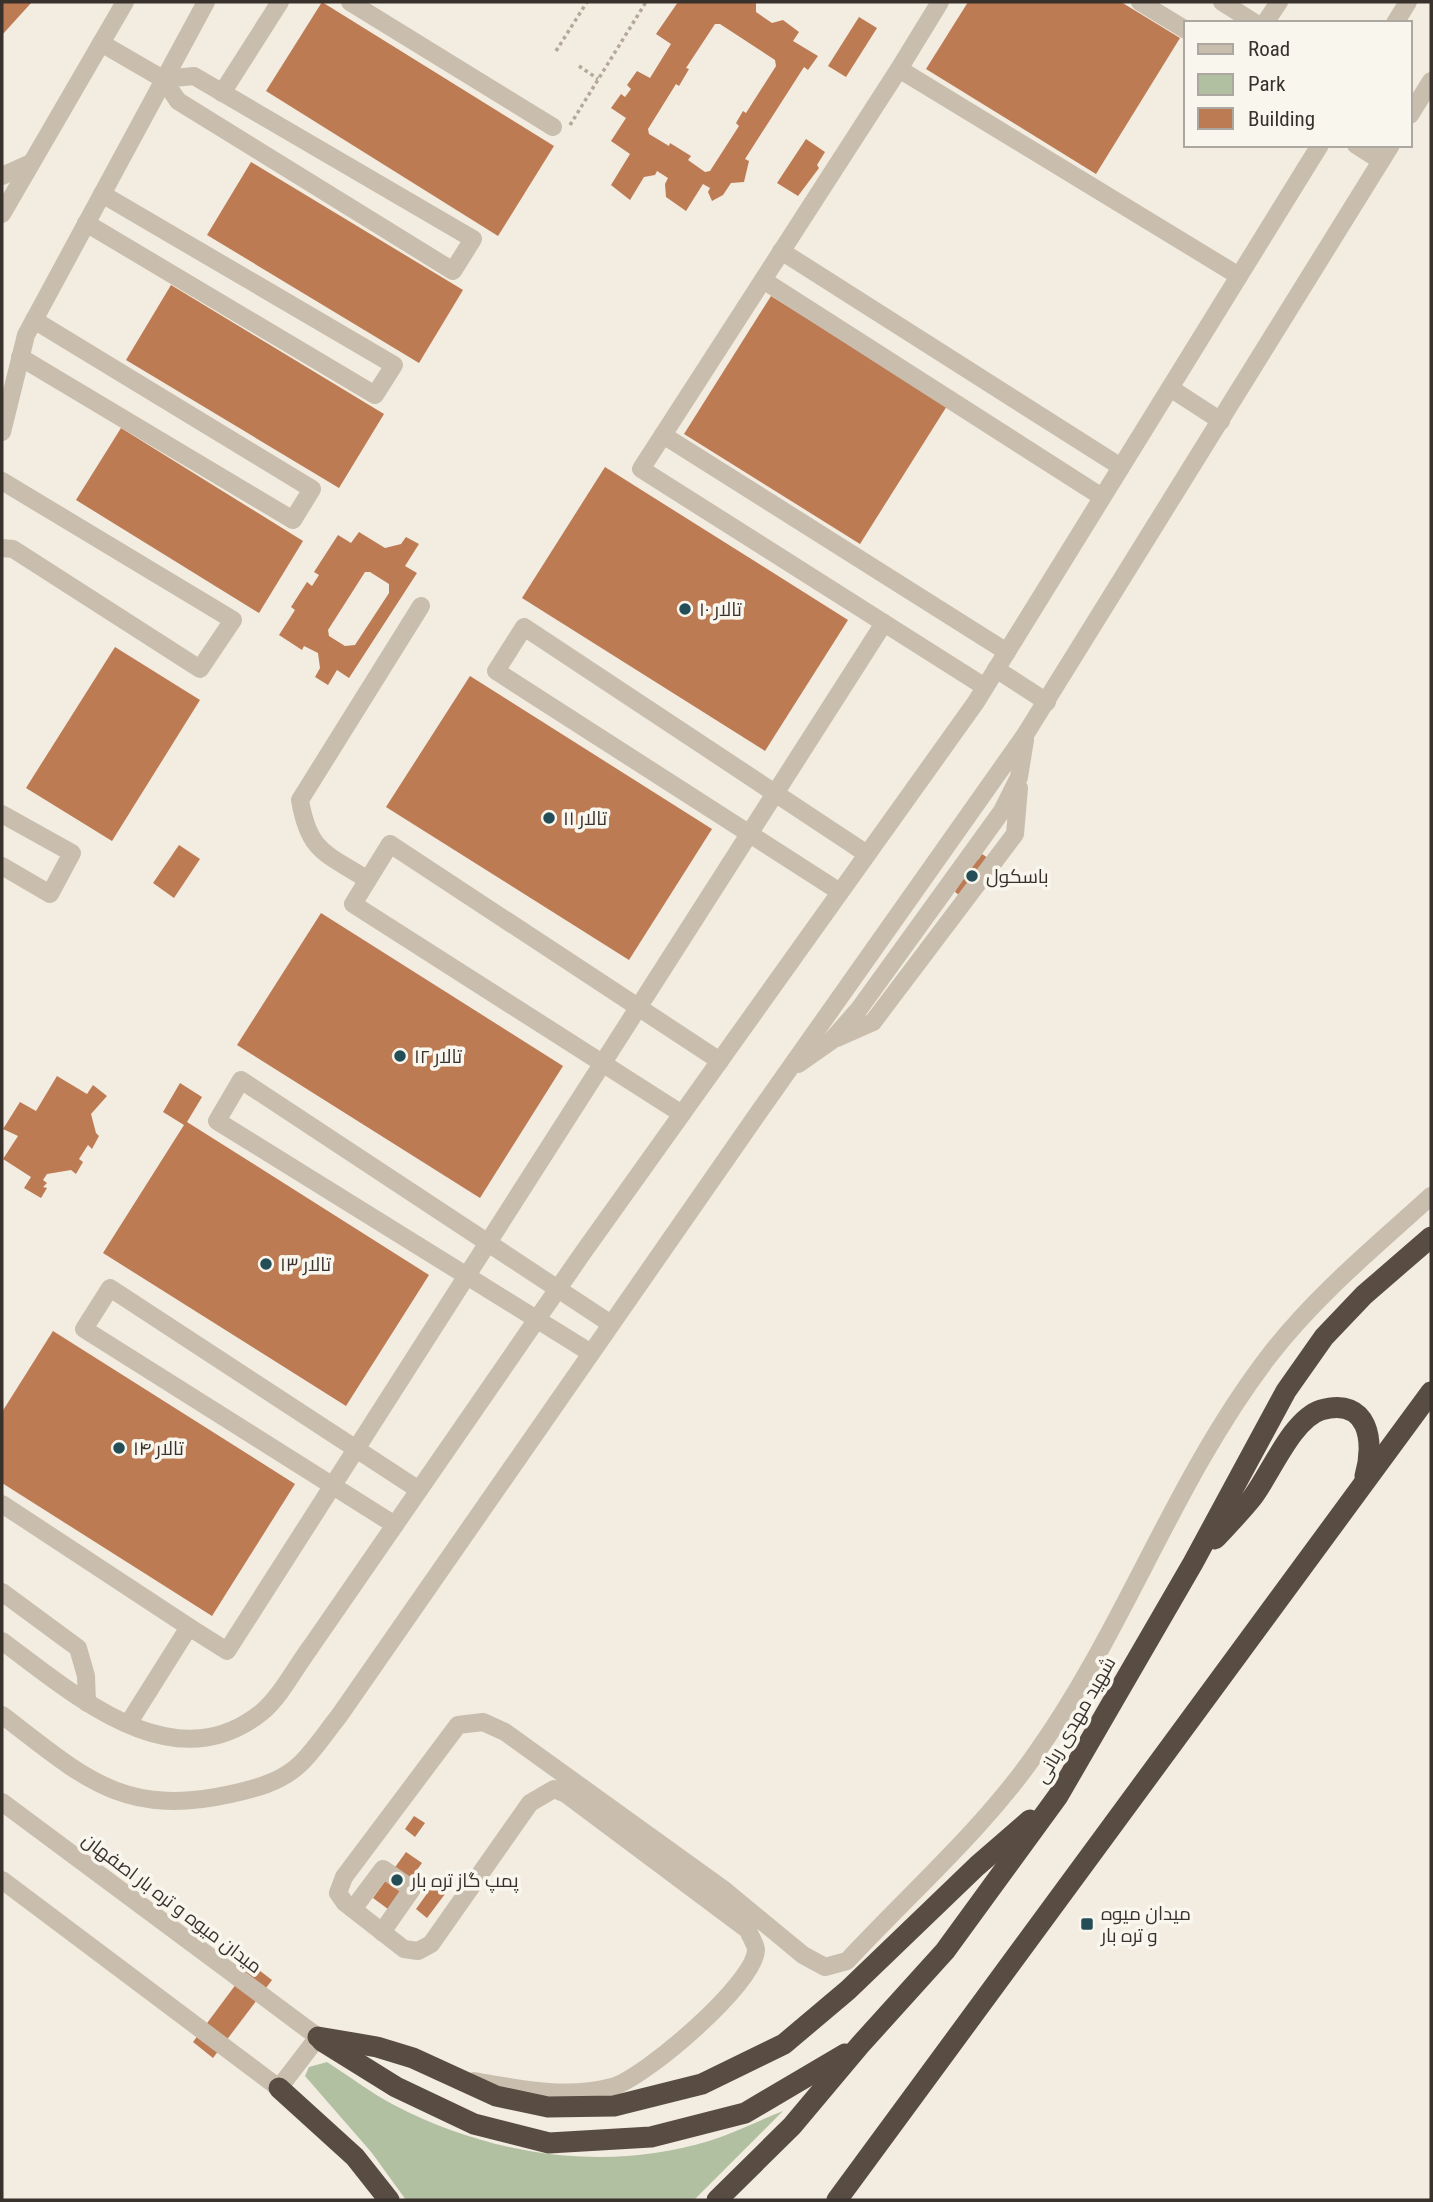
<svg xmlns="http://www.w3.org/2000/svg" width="1433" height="2202" font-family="'Roboto Condensed',Cairo,sans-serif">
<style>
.green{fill:#b2c0a2}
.building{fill:#bd7b54;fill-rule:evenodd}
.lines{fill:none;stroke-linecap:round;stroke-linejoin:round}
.path{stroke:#b5a898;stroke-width:3.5;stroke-dasharray:3.5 3.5;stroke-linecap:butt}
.minor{stroke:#c9beae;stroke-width:18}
.highway{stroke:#594d43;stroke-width:21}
.poi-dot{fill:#244e57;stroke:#f9f6ee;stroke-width:2.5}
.labels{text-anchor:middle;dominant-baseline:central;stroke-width:7;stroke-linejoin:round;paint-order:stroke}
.poi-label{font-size:19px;fill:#39312c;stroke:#f9f6ee;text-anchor:start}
.street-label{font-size:19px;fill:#39312c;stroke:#f9f6ee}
</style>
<rect width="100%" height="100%" fill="#f2ece1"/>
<path class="green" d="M 327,2062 C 349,2076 371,2093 394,2105 C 490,2155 604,2173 709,2141 C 734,2133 758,2121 783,2111 L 694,2200 L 406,2200 L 372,2153 L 305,2076 L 309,2067 Z"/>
<g class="building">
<polygon points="2,2 32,2 2,35"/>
<polygon points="322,2 554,146 498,236 266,91"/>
<path d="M 678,2 L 756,2 L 756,12 L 772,23 L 783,20 L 799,32 L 793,41 L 818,56 L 808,70 L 804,67 L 745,159 L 749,161 L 744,182 L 731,183 L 723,195 L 712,201 L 708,192 L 710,188 L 703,184 L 686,211 L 666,197 L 665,184 L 668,178 L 657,171 L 655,175 L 644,177 L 630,200 L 611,185 L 630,154 L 611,141 L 626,118 L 611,108 L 621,94 L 625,97 L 631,89 L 627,85 L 637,71 L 650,78 L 671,44 L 656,34 ZM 715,24 L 720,24 L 775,60 L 776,66 L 746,113 L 743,111 L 736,123 L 739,126 L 710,171 L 705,172 L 688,160 L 691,156 L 670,143 L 669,146 L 649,134 L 648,129 L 676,84 L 679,86 L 689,69 L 686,68 Z"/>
<polygon points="968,2 1121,2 1180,38 1096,174 926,69"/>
<polygon points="859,17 877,28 846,77 828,66"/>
<polygon points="806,139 825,152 817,165 819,168 798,196 777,183"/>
<polygon points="251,162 463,290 419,363 207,235"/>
<polygon points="171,285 384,414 339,488 126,360"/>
<polygon points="771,296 947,406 860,544 684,434"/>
<polygon points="121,428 303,541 259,613 76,500"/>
<polygon points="605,467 848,620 765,751 522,598"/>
<path d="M 359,532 L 385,548 L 401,544 L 406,537 L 419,544 L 405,566 L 417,573 L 349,678 L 337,670 L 328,685 L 315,677 L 320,668 L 318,653 L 304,646 L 302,650 L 279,635 L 295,610 L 291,607 L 307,582 L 312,586 L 319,575 L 314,572 L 338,535 L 351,543 ZM 365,572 L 370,572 L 389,584 L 389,593 L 355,645 L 345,646 L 329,636 L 328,630 Z"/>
<polygon points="115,647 200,700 112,841 26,788"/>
<polygon points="470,676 712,829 629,960 386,807"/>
<polygon points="179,845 200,859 174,898 153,883"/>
<polygon points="982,854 988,858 959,895 955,892 959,883 975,858 978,860"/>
<polygon points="321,913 563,1066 480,1198 237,1045"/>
<polygon points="57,1076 87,1094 93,1085 107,1096 91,1114 96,1133 99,1136 92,1149 88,1145 79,1159 83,1162 76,1174 71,1170 47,1174 43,1180 47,1183 43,1187 47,1188 41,1198 24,1188 31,1177 3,1159 18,1136 3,1129 20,1102 36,1111"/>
<polygon points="180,1083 202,1097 187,1122 429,1275 346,1406 103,1253 184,1125 163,1112"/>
<polygon points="53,1331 295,1484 212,1616 2,1483 2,1412"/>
<polygon points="414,1816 425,1823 415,1837 405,1829"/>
<polygon points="406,1852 422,1863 388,1909 373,1898"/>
<polygon points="439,1877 451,1886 427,1918 416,1909"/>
<polygon points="251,1964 272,1980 213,2058 193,2042"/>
</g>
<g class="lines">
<g class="path">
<polyline points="556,51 587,2"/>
<polyline points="579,66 598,79"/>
<polyline points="570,125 646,2"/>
</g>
<g class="minor">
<polyline points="350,2 553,127"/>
<polyline points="1140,2 1186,30"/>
<polyline points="1222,2 1255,23"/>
<polyline points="1265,23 1279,2"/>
<polyline points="1395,23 1408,2"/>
<polyline points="101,43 163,79 178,101 453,271 473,239 194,76 163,79"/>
<polyline points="899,69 940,2"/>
<polyline points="222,93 280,2"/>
<polyline points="1410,115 1431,81"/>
<polyline points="1356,145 1381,161"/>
<polyline points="2,176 31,163"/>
<polyline points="2,214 125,2"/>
<polyline points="86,223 375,395 394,365 102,194"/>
<polyline points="781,251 1121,467"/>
<polyline points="763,280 1102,497"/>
<polyline points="20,357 293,520 312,489 34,320"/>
<polyline points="1170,388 1221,421"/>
<polyline points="2,432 26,335 206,2"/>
<polyline points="663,435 899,69 1239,276"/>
<polyline points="2,481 233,620 200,669 13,549 2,548"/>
<polyline points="884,623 985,687"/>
<polyline points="996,669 1047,702"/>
<polyline points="2,814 72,853 50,894 2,866"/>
<path d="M 368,880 C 326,853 309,853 300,800 L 421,606"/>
<polyline points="840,892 496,671 524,627 867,854"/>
<polyline points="837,1038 873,1022 1015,834 1019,788"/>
<polyline points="798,1064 831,1041 859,1009 1002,811 1019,777 1025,740"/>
<polyline points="682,1114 353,904 390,844 720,1061"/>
<polyline points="591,1353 217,1121 241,1080 611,1324"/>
<polyline points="2,1504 189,1627"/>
<polyline points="395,1525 84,1329 110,1288 419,1490"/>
<polyline points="2,1592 78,1648 86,1676 87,1703"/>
<path d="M 2,1641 C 74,1694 173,1784 262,1712 C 281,1696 295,1668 310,1648 L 582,1254 L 976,702 L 1320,145"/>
<path d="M 2,1715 C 83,1777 123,1818 231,1794 C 254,1789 281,1782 299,1765 C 314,1751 326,1732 339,1716 L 761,1109 L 1025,735 L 1391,145"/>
<polyline points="128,1724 189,1627 227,1651 884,623 641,469 663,435 1007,652"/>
<polyline points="2,1802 318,2037 279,2088 2,1880"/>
<polyline points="353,1909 383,1869 412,1889 382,1932"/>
<path d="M 474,2081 C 520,2089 566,2099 612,2087 C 643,2079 755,1984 756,1950 C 756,1945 750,1936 748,1930 L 566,1794 L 554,1789 L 530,1803 L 431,1944 L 418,1951 L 404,1949 L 345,1903 L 338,1893 L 344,1877 L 458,1725 L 483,1722 L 505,1732 L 723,1889 L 803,1955 L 825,1967 L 847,1961 C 912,1891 985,1828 1039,1749 C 1126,1625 1176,1477 1269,1356 C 1316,1295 1375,1247 1431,1196"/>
</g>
<g class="highway">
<path d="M 1215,1539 C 1227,1526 1240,1513 1252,1498 C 1270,1475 1292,1419 1321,1410 C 1369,1396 1375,1442 1365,1476"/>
<polyline points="318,2037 377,2047 413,2058 496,2096 548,2107 614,2106 702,2084 784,2044 848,1990 977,1866 1030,1820"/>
<polyline points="322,2041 396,2087 474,2124 549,2143 651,2137 745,2113 845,2054"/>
<polyline points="279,2088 355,2157 389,2200"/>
<polyline points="717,2200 792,2126 860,2045 945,1951 1058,1796 1193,1563 1286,1391 1324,1337 1364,1295 1431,1237"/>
<polyline points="837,2200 1431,1392"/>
</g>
</g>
<g class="poi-dot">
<circle cx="685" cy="609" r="7"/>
<circle cx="549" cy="818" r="7"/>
<circle cx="972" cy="876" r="7"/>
<circle cx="400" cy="1056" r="7"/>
<circle cx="266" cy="1264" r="7"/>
<circle cx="119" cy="1448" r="7"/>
<circle cx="397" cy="1880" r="7"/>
<rect x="1080" y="1917" width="14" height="14" rx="3.5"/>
</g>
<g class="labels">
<g class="poi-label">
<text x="699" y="609">تالار ۱۰</text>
<text x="563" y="818">تالار ۱۱</text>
<text x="986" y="876">باسكول</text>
<text x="414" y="1056">تالار ۱۲</text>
<text x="280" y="1264">تالار ۱۳</text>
<text x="133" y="1448">تالار ۱۴</text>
<text x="411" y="1880">پمپ گاز تره بار</text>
<text x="1101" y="1913">میدان میوه<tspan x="1101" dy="22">و تره بار</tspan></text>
</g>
<g class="street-label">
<text transform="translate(1075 1720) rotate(-60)">شهید مهدی ربانی</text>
<text transform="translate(172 1903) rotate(37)">میدان میوه و تره بار اصفهان</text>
</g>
</g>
<rect width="1433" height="2202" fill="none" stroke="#39312c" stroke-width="7"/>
<rect x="1184" y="21" width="228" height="126" fill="#f9f6ee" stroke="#aca7a0" stroke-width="2"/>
<rect x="1198" y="44" width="35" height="10" fill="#c9beae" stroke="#aca7a0" stroke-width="2"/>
<text x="1248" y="56" font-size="21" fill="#39312c">Road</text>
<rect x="1198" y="74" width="35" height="21" fill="#b2c0a2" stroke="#aca7a0" stroke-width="2"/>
<text x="1248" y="91" font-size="21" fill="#39312c">Park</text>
<rect x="1198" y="108" width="35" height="21" fill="#bd7b54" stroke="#aca7a0" stroke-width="2"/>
<text x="1248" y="126" font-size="21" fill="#39312c">Building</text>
</svg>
